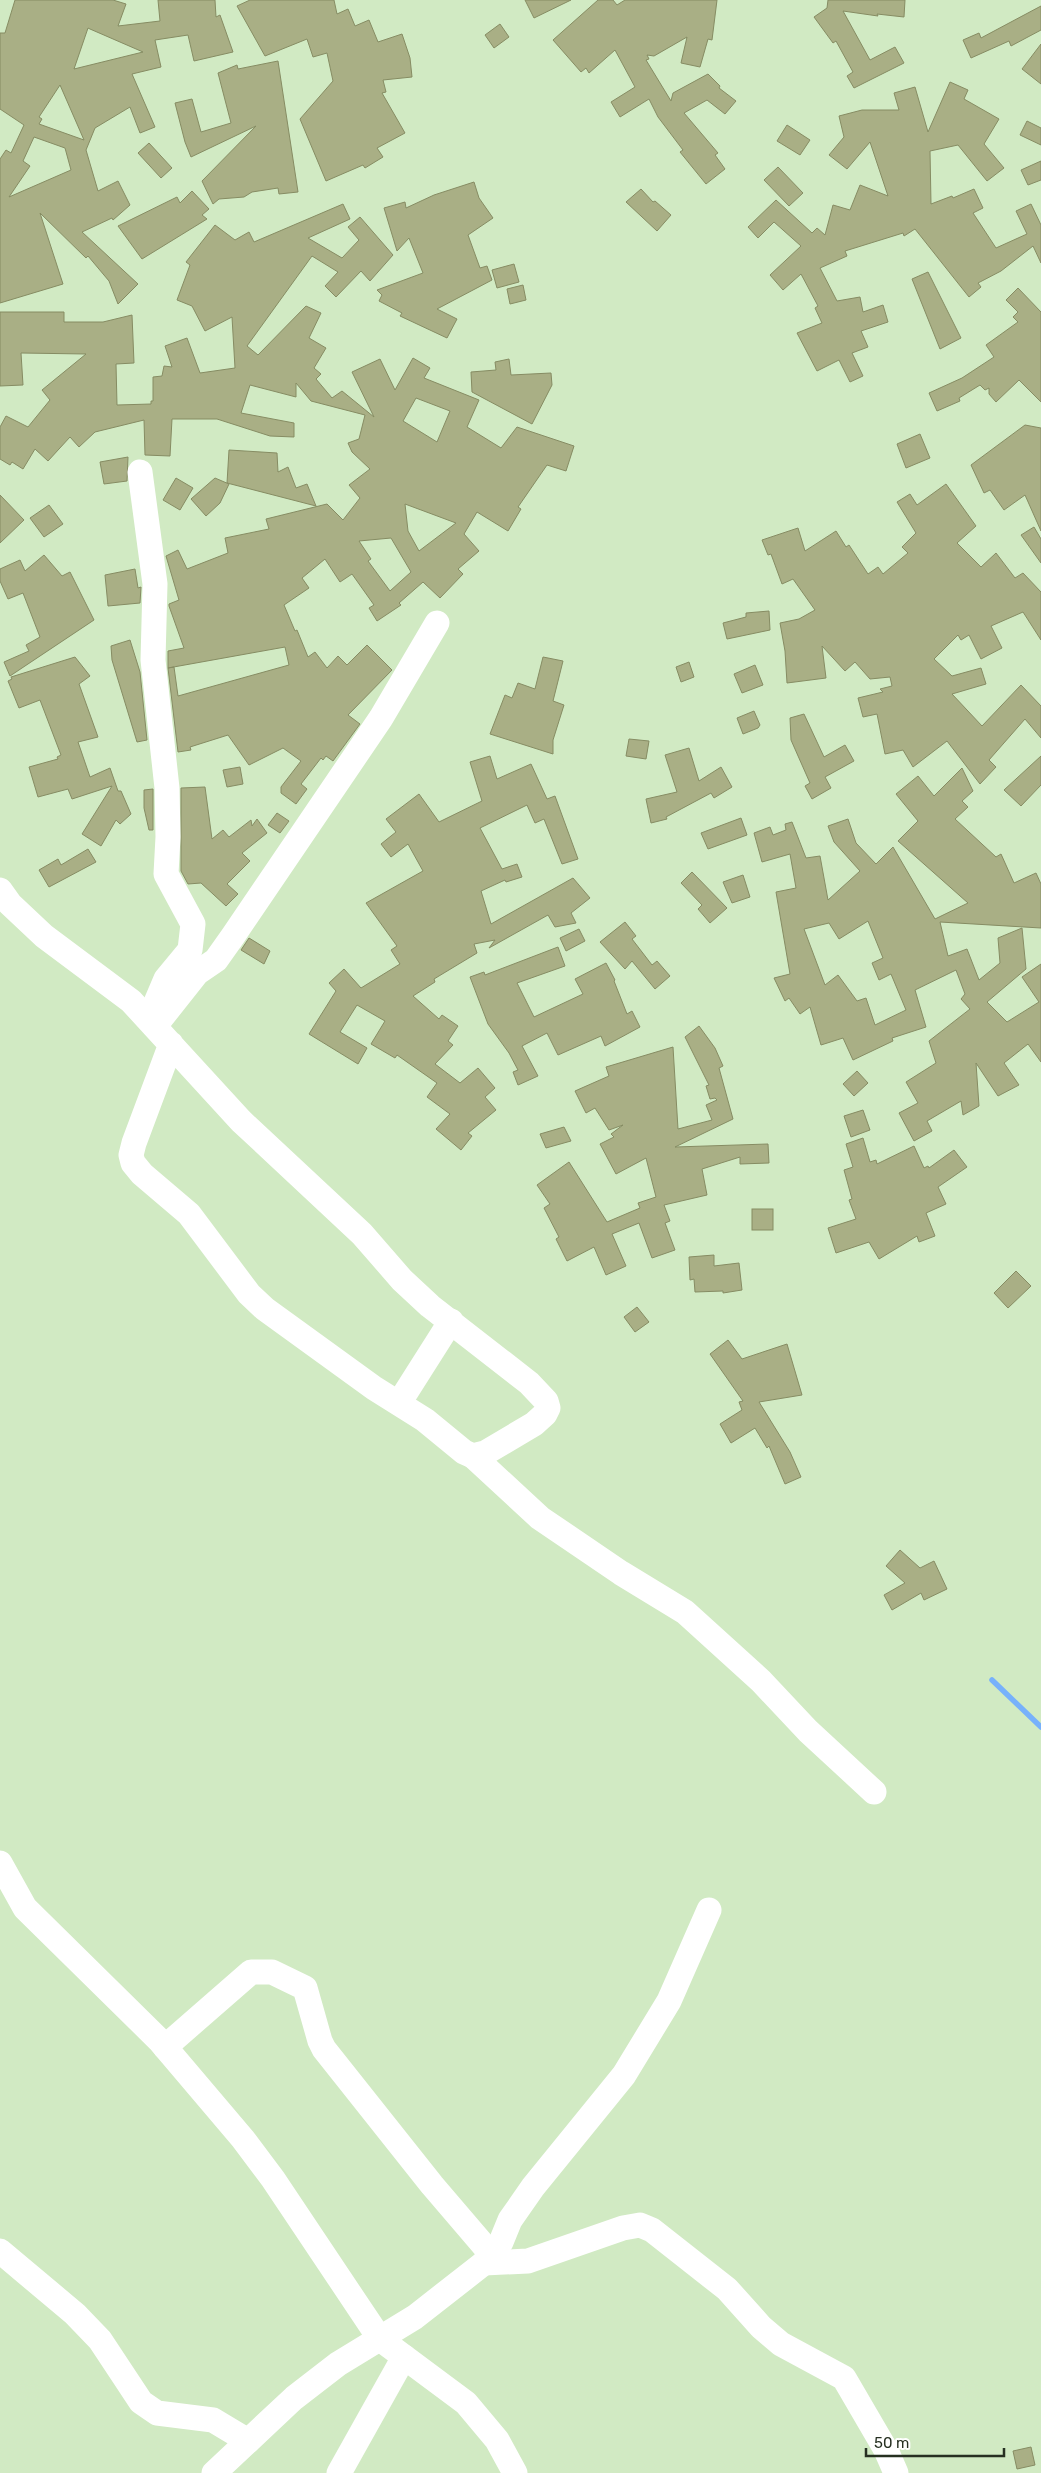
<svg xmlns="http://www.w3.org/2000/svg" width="1041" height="2473" font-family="Rubik,sans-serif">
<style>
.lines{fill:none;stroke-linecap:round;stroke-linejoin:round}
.stream{stroke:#77b1fb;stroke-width:5.5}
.building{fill:#a9af85;stroke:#868c63;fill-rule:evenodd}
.minor{stroke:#fff;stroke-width:25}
</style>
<rect width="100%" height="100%" fill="#d1eac3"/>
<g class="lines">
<polyline class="stream" points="992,1680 1041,1727"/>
</g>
<g class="building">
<path d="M 15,0 L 113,0 L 126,4 L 118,26 L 160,21 L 158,0 L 215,0 L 216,17 L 220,15 L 233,52 L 194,61 L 188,35 L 155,40 L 161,67 L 132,74 L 155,127 L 140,133 L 130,107 L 95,128 L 86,150 L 98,191 L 118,181 L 130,205 L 113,220 L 112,218 L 82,232 L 138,284 L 118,304 L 109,281 L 88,256 L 86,258 L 40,213 L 63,284 L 0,303 L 0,159 L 6,150 L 11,153 L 24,125 L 0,109 L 0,33 L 5,33 ZM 88,28 L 90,29 L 143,52 L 74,69 ZM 60,85 L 84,140 L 39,124 L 42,119 L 39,117 ZM 34,137 L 65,148 L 71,170 L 9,197 L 30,166 L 23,161 Z"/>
<polygon points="250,0 334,0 337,14 348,9 355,26 369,20 378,42 402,34 410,58 412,77 383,80 386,92 382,93 405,133 377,148 383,157 365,168 363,165 326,181 300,119 333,81 327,53 313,57 307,39 265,56 237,6"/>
<polygon points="525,0 571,0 534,18"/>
<polygon points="598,0 613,0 617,5 625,0 717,0 712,40 708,39 700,67 681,63 687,37 654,56 647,55 649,59 646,60 671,101 673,93 708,74 720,86 719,88 736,101 725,114 707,100 684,113 718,153 715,155 725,169 706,184 680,152 683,150 658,117 649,99 620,117 611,102 635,87 615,50 589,73 586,68 581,72 553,40"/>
<polygon points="828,0 905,0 904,17 877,14 878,16 843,11 870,60 895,47 904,63 854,88 847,76 853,72 836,41 833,43 814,17 827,8"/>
<polygon points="1041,6 1041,30 1011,46 1009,41 971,58 963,40 979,33 981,38"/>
<polygon points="500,24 509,37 494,48 485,35"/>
<polygon points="1041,44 1041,84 1022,69"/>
<polygon points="278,61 298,192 279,194 278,188 252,192 244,197 219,199 213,204 202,181 256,126 191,157 185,142 175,103 192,99 201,132 231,123 218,73 237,65 238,69"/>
<polygon points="950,82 968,90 964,99 999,119 984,144 1004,168 987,181 958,145 930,151 931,204 952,196 953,198 974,189 983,208 973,213 996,248 1027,234 1016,211 1031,204 1041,225 1041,263 1033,246 1001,271 978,283 981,287 969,297 915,229 904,236 903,233 845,251 847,256 820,268 837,301 860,297 863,312 883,305 888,322 861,331 868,347 852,353 863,376 850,382 839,360 817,371 797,333 822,323 815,308 818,306 801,274 783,290 770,275 801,246 774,222 758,238 748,227 776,200 812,233 817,228 825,235 833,205 850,210 860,185 888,196 870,142 847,169 829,155 844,137 839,116 862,110 899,110 894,93 915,87 928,132"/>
<polygon points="1027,121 1041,128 1041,145 1020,135"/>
<polygon points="787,125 810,140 800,155 777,141"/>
<polygon points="149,143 172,168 161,178 138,153"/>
<polygon points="1041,161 1041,180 1028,185 1021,170"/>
<polygon points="778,167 803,193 789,206 764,180"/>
<polygon points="474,182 479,198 493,218 468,235 480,268 487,266 492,280 437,309 457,319 447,338 400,316 402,313 379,301 382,295 377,290 423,273 409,238 397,251 384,208 405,202 406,208 434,195"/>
<polygon points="641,189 653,202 655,201 671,215 657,231 626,202"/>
<polygon points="192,191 209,209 202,215 207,219 142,259 118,226 177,197 180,203"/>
<path d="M 343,204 L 350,219 L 308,238 L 342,258 L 359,240 L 348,227 L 360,217 L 393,255 L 370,281 L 361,271 L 336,297 L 325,286 L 338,272 L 312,256 L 247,346 L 258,355 L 306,306 L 321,313 L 309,338 L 326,348 L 314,368 L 321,374 L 316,379 L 332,398 L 342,391 L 374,417 L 352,372 L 380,359 L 395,390 L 413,358 L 430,368 L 424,378 L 479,400 L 467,427 L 501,448 L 517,427 L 574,446 L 566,471 L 547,465 L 518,507 L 521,509 L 508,531 L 477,512 L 464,534 L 479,551 L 458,569 L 463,574 L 440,598 L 423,582 L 399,603 L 401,605 L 377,621 L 369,608 L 374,605 L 352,574 L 340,582 L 325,559 L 302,578 L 309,588 L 284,605 L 295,631 L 297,630 L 308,657 L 315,652 L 327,668 L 338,656 L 347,665 L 367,645 L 392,670 L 348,715 L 360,724 L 333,761 L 326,756 L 323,760 L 321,758 L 301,784 L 307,789 L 296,804 L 281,793 L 281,787 L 301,761 L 283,748 L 249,765 L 228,735 L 190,747 L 191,750 L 178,752 L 168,668 L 174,667 L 178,696 L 289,665 L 285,647 L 168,668 L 168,651 L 184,648 L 169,606 L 169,604 L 179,600 L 166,556 L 178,550 L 187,569 L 228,553 L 225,538 L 269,529 L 266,519 L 327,504 L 343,520 L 360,498 L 349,485 L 370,469 L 352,452 L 348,443 L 359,439 L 365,415 L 311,401 L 296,383 L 296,397 L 250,385 L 241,413 L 294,423 L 294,437 L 270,436 L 217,419 L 172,419 L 170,456 L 145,455 L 144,420 L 95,432 L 79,447 L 70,437 L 48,461 L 35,449 L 23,469 L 12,462 L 10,465 L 0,459 L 0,427 L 6,416 L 28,427 L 50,400 L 42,390 L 86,354 L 21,353 L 23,385 L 0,386 L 0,312 L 64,312 L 64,322 L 103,322 L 132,315 L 134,363 L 116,364 L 117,405 L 151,404 L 151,401 L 153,401 L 153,377 L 162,376 L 164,366 L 172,367 L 165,346 L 187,338 L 200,373 L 235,368 L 232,317 L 205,331 L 192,306 L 177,300 L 190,265 L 186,262 L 215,225 L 235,240 L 249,232 L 254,242 ZM 416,398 L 450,411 L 437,442 L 403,421 ZM 405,504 L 456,523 L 419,551 L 408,531 ZM 391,538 L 411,572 L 390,591 L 368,561 L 371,559 L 359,541 Z"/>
<polygon points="514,264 519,282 497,288 492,270"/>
<polygon points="928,272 961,338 940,349 912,279"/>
<polygon points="523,285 526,300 510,304 507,289"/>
<polygon points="1018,288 1041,312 1041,402 1019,380 996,402 989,394 989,388 985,390 980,385 959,398 960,401 937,411 929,393 962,378 994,357 986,345 1018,322 1013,317 1018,312 1006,300"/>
<polygon points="509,359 511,375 551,373 552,385 532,424 472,392 471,372 496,370 495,362"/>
<polygon points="1025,425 1041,428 1041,531 1025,495 1004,510 990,490 984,493 971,465"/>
<polygon points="920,434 930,458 906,468 897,444"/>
<polygon points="229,450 277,453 278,472 288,467 296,488 307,484 316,506 227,483"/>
<polygon points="128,457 127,481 104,484 100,462"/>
<polygon points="176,478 193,488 180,510 163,500"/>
<polygon points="215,478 229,484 220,503 206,516 191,499"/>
<polygon points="946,484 976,526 957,543 981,567 996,553 1015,578 1023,573 1041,592 1041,640 1023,612 991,626 1002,648 981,659 969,635 961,640 958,635 934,659 952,676 981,668 986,684 952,694 982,726 1021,685 1041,706 1041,738 1025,719 989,760 996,767 980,784 947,741 913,767 903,750 885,754 877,714 863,717 858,698 883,692 880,689 892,686 890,677 870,679 855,662 845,671 822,646 826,678 787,683 785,651 780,623 799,619 815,610 793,579 782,584 771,554 768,555 762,540 798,528 805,551 836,531 846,547 849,545 868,574 878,567 883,574 908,553 902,547 916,533 897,502 910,494 917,505"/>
<polygon points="0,495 24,520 0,543"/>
<polygon points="49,505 63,524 44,537 30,518"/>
<polygon points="1034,527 1041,539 1041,563 1021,535"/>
<polygon points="44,555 62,576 70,572 94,620 10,676 4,662 29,651 26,645 40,637 23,593 8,599 0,581 0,569 20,560 25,571"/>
<polygon points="135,569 138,588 141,587 140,603 108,606 105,575"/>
<polygon points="769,611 770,630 727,639 723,623 746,617 746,613"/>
<polygon points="130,640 140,672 147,740 137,742 112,660 111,646"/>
<polygon points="75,657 90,676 79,684 98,737 78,742 90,777 110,768 118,791 121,791 131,814 120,824 116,820 101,846 82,834 112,786 72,799 68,789 38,797 29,767 58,759 57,757 61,755 40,700 19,708 8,681 12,679 11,677"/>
<polygon points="543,657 563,661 553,701 564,705 553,740 553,754 490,734 505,695 512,698 518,683 535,689"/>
<polygon points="689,662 694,677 681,682 676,667"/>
<polygon points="755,665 763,685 742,693 734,674"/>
<polygon points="754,711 760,725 758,728 743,734 737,718"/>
<polygon points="804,714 824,757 845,745 854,761 825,777 831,788 812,799 805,786 810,783 791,740 790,718"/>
<polygon points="629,739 649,741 646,759 626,756"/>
<polygon points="689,748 699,781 721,767 732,787 714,798 711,793 666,817 667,819 651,823 646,799 677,792 665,755"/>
<polygon points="490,756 497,779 531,764 547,799 555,796 578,859 562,864 544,819 535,823 527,805 480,828 502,869 517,864 522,877 506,882 505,880 481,891 491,924 573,878 590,898 571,913 576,923 555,927 548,915 489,948 495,940 474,944 477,953 434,979 435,982 413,996 439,1019 442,1015 458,1026 448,1041 453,1045 435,1064 460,1083 478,1068 495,1088 485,1097 496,1110 468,1133 472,1136 461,1150 436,1129 450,1114 427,1097 437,1083 397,1055 395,1058 371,1044 385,1021 357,1005 340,1032 367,1048 358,1064 309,1034 336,991 329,983 344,969 361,988 400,964 391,950 397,946 366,903 423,871 408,844 391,857 381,844 396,832 386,819 419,794 439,822 482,801 470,762"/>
<polygon points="1041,756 1041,785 1021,806 1004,790"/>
<polygon points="240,767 243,784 227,787 223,770"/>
<path d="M 962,768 L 973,791 L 962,801 L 968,807 L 955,819 L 996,857 L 1001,854 L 1014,883 L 1036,873 L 1041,884 L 1041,928 L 940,922 L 948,956 L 967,949 L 979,980 L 1000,963 L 998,938 L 1022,928 L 1026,969 L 987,1002 L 1007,1022 L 1039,1002 L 1022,977 L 1041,964 L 1041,1062 L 1028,1044 L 1004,1063 L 1019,1085 L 998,1096 L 976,1063 L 979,1106 L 963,1115 L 961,1101 L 927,1121 L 932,1131 L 914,1141 L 899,1113 L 918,1103 L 906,1082 L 936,1063 L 929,1041 L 970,1009 L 961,999 L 965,994 L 956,970 L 915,990 L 926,1027 L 892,1038 L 893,1041 L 853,1060 L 843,1038 L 821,1045 L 810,1007 L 800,1014 L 789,998 L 785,1001 L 774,978 L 790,974 L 776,892 L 796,888 L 790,854 L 762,862 L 754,833 L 770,827 L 773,835 L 786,830 L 785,824 L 792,822 L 806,858 L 820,856 L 828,900 L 860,871 L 834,842 L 828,826 L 848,819 L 856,843 L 876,864 L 893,847 L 935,919 L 968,903 L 898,841 L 918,821 L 896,794 L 918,776 L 934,796 ZM 868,921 L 883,958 L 872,963 L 879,980 L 891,974 L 906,1010 L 875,1025 L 866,998 L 857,1001 L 838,975 L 825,985 L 804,929 L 829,923 L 839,939 Z"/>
<polygon points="205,787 212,839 223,830 229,837 251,820 252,826 257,819 267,833 242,853 250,861 227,884 238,894 226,906 201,883 188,884 181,871 181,788"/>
<polygon points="153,789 153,830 149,830 144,808 144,790"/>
<polygon points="277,813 289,821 280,833 268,825"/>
<polygon points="741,818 747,835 708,849 701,833"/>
<polygon points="88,849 96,862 49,887 39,870 58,859 61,865"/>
<polygon points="692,872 727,908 710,923 698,909 702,905 681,883"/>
<polygon points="743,875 750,897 732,903 723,882"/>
<polygon points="625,922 636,936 632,939 652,965 657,961 670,976 655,989 632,961 625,969 600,942"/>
<polygon points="579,929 585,941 566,951 560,938"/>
<polygon points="249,938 270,951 264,964 241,950"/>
<polygon points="558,947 565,966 517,983 534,1017 583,994 575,979 606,963 615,980 614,981 627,1014 632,1011 640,1027 605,1046 601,1036 558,1055 547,1033 522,1046 538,1076 518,1085 513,1072 518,1070 509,1053 488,1024 470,977 484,972 485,975"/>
<polygon points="699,1026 715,1048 723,1066 719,1068 733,1119 675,1147 768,1144 769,1163 740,1164 740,1157 702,1169 707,1195 664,1205 670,1221 665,1223 675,1250 652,1258 639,1223 612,1234 626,1266 606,1275 594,1247 567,1261 556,1239 559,1237 544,1208 550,1204 537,1185 569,1162 607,1222 640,1208 638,1203 656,1197 646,1158 616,1174 600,1144 614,1137 611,1134 623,1125 609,1130 595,1108 586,1113 575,1091 609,1076 606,1067 673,1047 678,1129 712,1120 706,1105 717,1100 715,1098 710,1099 706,1086 709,1085 685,1037"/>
<polygon points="857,1071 868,1083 854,1096 843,1084"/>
<polygon points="863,1110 870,1130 851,1137 844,1116"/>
<polygon points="564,1127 571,1141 546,1148 540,1134"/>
<polygon points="863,1138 870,1162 876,1160 877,1164 914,1146 924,1168 928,1166 929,1168 954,1150 967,1167 938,1187 946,1204 926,1213 935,1236 919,1242 917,1236 879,1259 869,1242 836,1253 828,1228 856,1219 849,1200 852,1199 844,1170 853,1167 846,1144"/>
<rect x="752" y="1209" width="21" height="21"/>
<polygon points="714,1255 714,1266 739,1263 742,1290 723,1293 723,1291 695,1292 694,1279 690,1280 689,1257"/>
<polygon points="1016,1271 1031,1286 1008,1308 994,1293"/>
<polygon points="637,1307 649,1322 635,1332 624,1317"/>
<polygon points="728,1340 742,1359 787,1344 802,1395 759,1402 790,1452 801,1477 785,1484 769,1446 767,1448 755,1428 731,1443 720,1424 742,1410 739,1402 743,1401 710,1354"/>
<polygon points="900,1550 920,1568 934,1561 947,1589 924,1600 921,1593 892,1610 884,1595 905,1583 886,1566"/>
<polygon points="1031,2447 1035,2465 1017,2469 1013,2451"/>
</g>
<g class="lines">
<g class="minor">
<polyline points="140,472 155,584 153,660 167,788 168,837 166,874 193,924 190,950 166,979 149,1019"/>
<polyline points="0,890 10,904 44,936 131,1001 241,1121 362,1234 402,1280 430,1306 529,1383 546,1401 548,1408 545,1414 534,1424 485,1453 473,1456 464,1452 425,1420 374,1388 265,1309 249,1294 189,1214 142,1174 133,1163 131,1155 134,1143 171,1044"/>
<polyline points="155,1026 197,973 216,960 233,936 381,718 437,623"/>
<polyline points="399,1403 451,1321"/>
<polyline points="473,1456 540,1518 621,1573 685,1612 761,1681 808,1731 874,1792"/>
<polyline points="0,1863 25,1908 159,2040 243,2139 273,2179 380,2339 466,2403 497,2440 515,2473"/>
<polyline points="165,2047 251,1972 272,1972 305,1988 320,2041 324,2049 432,2185 491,2254"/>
<polyline points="0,2251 75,2314 100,2340 141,2402 157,2413 213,2420 248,2441"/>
<polyline points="484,2263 528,2261 623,2228 640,2225 652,2230 727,2289 761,2327 781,2344 844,2378 886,2450 896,2473"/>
<polyline points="214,2473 294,2398 338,2364 415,2317 484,2263 501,2242 510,2220 533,2187 624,2075 669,2001 709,1910"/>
<polyline points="339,2473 404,2357"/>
</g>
</g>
<path d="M866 2448v8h138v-8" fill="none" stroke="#263021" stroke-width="2.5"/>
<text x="874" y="2448" font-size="15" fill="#263021" stroke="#ffffff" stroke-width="4" paint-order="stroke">50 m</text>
</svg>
